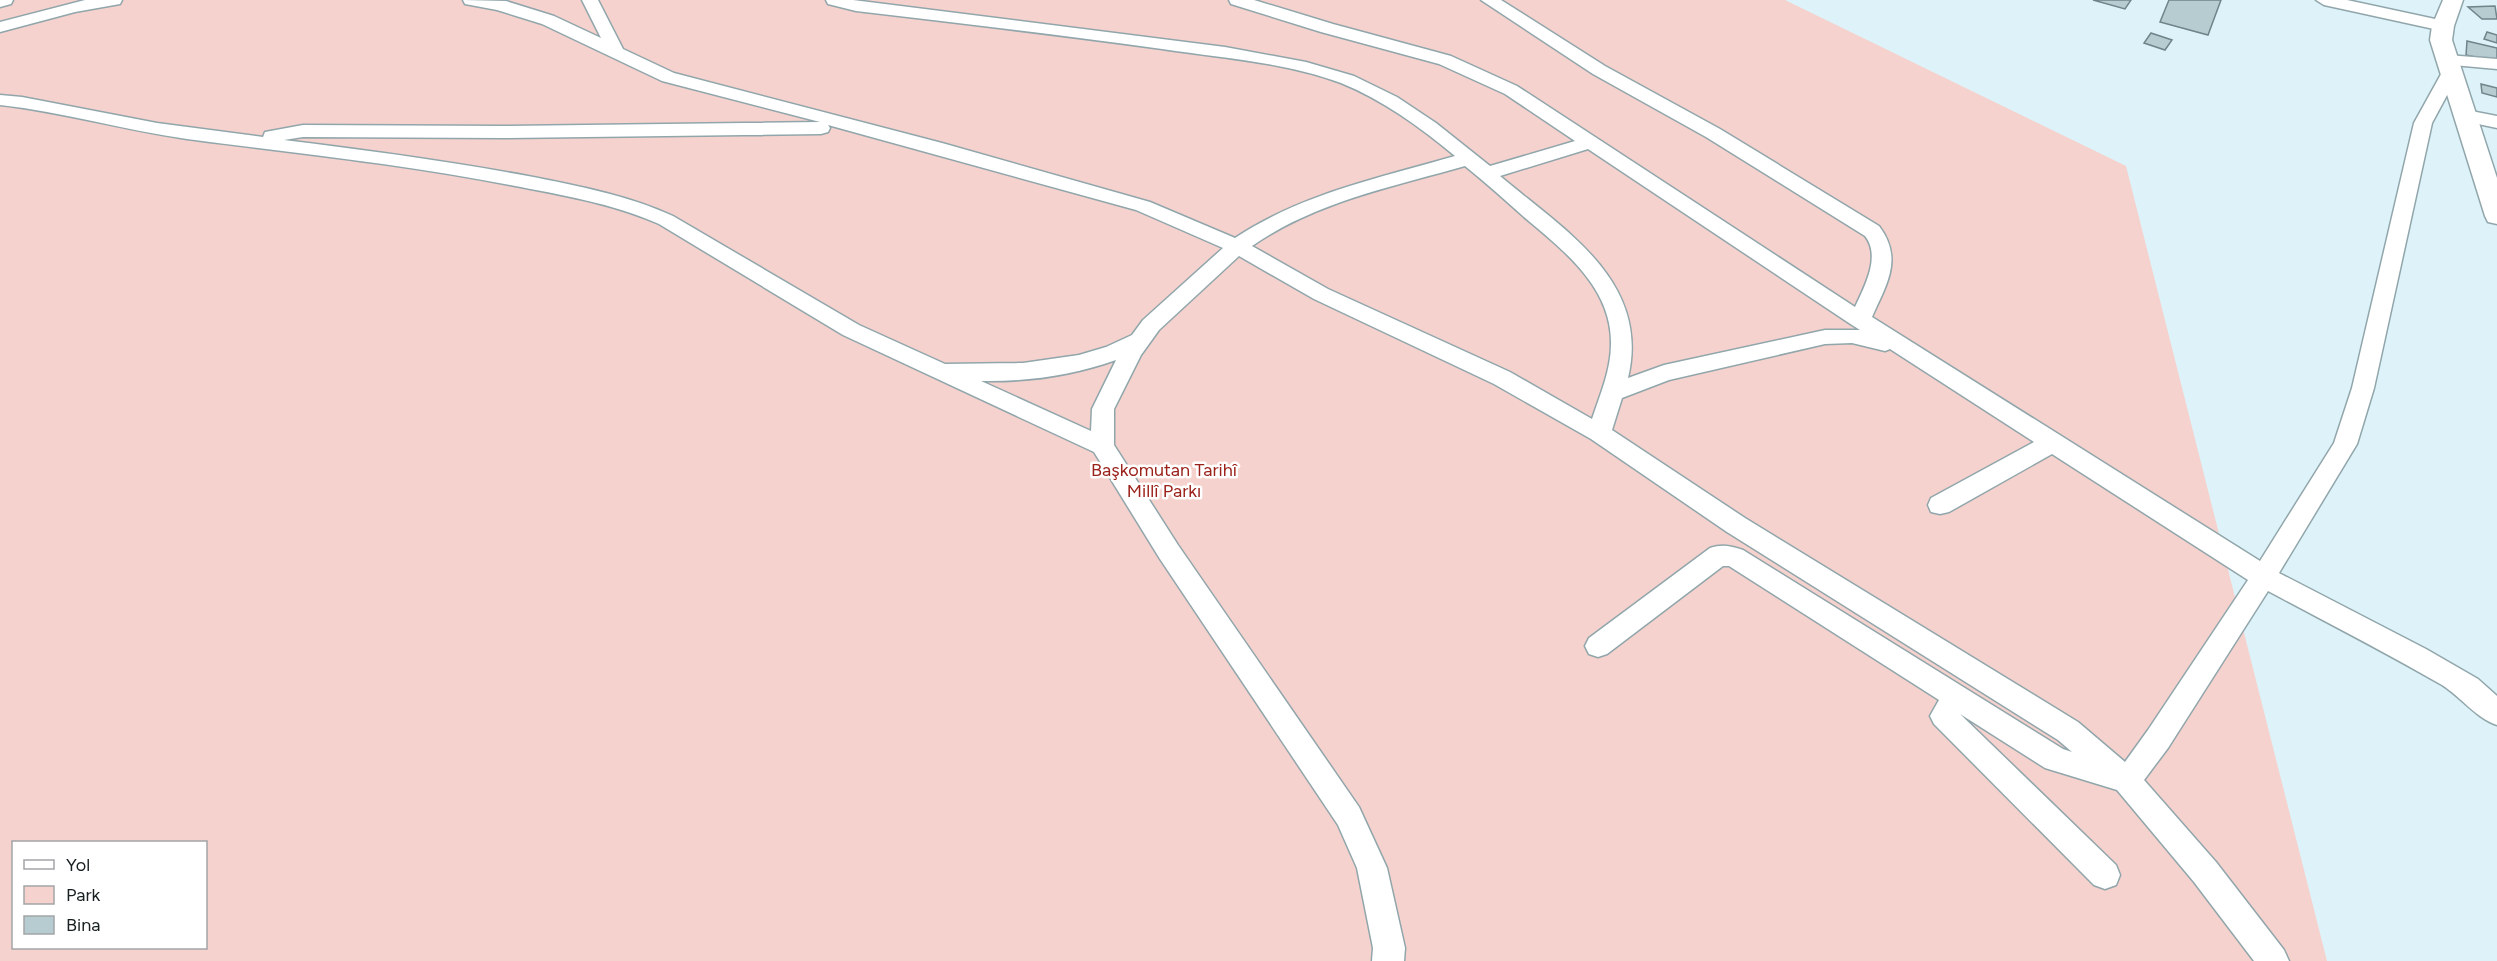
<svg xmlns="http://www.w3.org/2000/svg" width="2497" height="961" font-family="Figtree,sans-serif">
<style>
.green{fill:#f5d2cd;fill-rule:evenodd}
.building{fill:#b6ccd1;stroke:#70848a;stroke-width:1.5}
.lines{fill:none;stroke-linecap:round;stroke-linejoin:round}
.minor-casing{stroke:#91a6ab;stroke-width:3}
.major-casing{stroke:#91a6ab;stroke-width:3}
.minor{fill:#fff;fill-rule:evenodd}
.major{fill:#fff;fill-rule:evenodd}
.labels{text-anchor:middle;dominant-baseline:central;stroke-width:5;stroke-linejoin:round;paint-order:stroke}
.park-label{font-size:18px;fill:#9b221b;stroke:#fff}
</style>
<rect width="100%" height="100%" fill="#ddf3f9"/>
<path class="green" d="M 0,0 L 1785,0 L 2126,166 L 2327,961 L 0,961 ZM 14,842 L 206,842 L 206,948 L 14,948 Z"/>
<g class="building">
<polygon points="2093,0 2131,0 2125,9"/>
<polygon points="2169,0 2221,0 2208,35 2160,22"/>
<polygon points="2495,6 2497,19 2482,19 2468,7"/>
<polygon points="2487,32 2497,35 2497,43 2484,39"/>
<polygon points="2151,33 2172,40 2165,50 2144,43"/>
<polygon points="2467,41 2497,48 2497,62 2466,55"/>
<polygon points="2481,84 2497,88 2497,97 2482,93"/>
</g>
<g class="lines">
<defs>
<g id="minor">
<polygon points="0,0 13,0 11,4 0,7"/>
<polygon points="85,0 122,0 120,4 75,12 0,32 0,22"/>
<path d="M 463,0 L 506,1 L 554,16 L 601,38 L 582,0 L 598,0 L 623,49 L 674,73 L 942,143 L 1150,202 L 1235,238 C 1301,194 1379,178 1455,156 C 1420,127 1383,100 1341,83 C 1284,62 1222,58 1162,49 C 1061,35 958,23 856,11 L 828,4 L 826,0 L 853,0 L 1225,47 L 1306,62 L 1354,76 L 1397,97 L 1436,123 L 1490,166 L 1575,141 L 1505,94 L 1439,64 L 1321,32 L 1231,4 L 1229,0 L 1254,0 L 1333,24 L 1451,56 L 1517,86 L 1855,307 C 1865,286 1881,256 1865,236 L 1706,137 L 1593,74 L 1481,0 L 1501,0 L 1605,66 L 1720,129 L 1879,226 C 1904,259 1886,285 1872,317 L 2260,561 L 2334,443 L 2352,388 L 2414,123 L 2445,67 L 2457,67 L 2460,71 L 2432,123 L 2374,388 L 2357,444 L 2279,573 L 2426,649 L 2478,679 L 2497,696 L 2497,725 C 2476,718 2461,697 2442,685 C 2385,652 2326,622 2268,591 L 2168,748 L 2144,780 L 2216,862 L 2284,950 L 2289,961 L 2254,961 L 2194,882 L 2117,790 L 2045,768 L 1960,714 L 2116,865 L 2120,875 L 2116,885 L 2105,889 L 2094,885 L 1934,724 L 1930,716 L 1939,700 L 1729,566 L 1723,566 L 1607,654 L 1598,657 L 1589,654 L 1585,646 L 1589,638 L 1710,548 C 1722,544 1731,546 1743,550 L 2063,749 L 2072,752 L 2058,740 L 1727,532 L 1591,439 L 1494,384 L 1314,299 L 1239,256 L 1159,330 L 1141,355 L 1114,409 L 1114,445 L 1178,545 L 1359,807 L 1387,868 L 1405,948 L 1404,961 L 1372,961 L 1373,948 L 1357,868 L 1338,825 L 1160,559 L 1094,452 L 843,335 L 659,224 C 612,203 561,195 510,185 C 404,164 295,153 187,139 C 124,130 63,112 0,105 L 0,95 L 22,97 L 157,123 L 263,137 L 265,132 L 303,125 L 504,126 L 820,122 L 662,81 L 542,24 L 497,10 L 465,4 ZM 828,125 L 1136,210 L 1223,248 L 1143,320 L 1132,335 L 1106,347 L 1079,355 L 1023,363 L 945,364 L 859,325 L 673,216 C 627,195 578,186 528,176 C 447,161 366,150 284,140 L 303,137 L 504,138 L 821,134 L 828,132 L 830,128 ZM 1588,149 L 1852,325 L 1860,330 L 1825,330 L 1664,365 L 1628,378 C 1651,281 1564,230 1500,176 ZM 1465,166 C 1485,182 1504,199 1524,217 C 1563,250 1612,287 1611,344 C 1611,370 1600,395 1592,419 L 1510,372 L 1328,289 L 1252,246 C 1315,202 1392,187 1465,166 ZM 1852,343 L 1885,351 L 1890,349 L 2034,442 L 1931,498 L 1928,505 L 1931,512 L 1940,514 L 1949,512 L 2052,454 L 2248,580 L 2148,730 L 2125,762 L 2078,722 L 1745,518 L 1612,430 L 1622,398 L 1669,380 L 1825,344 ZM 1116,360 L 1092,409 L 1091,431 L 981,381 C 1026,382 1074,375 1116,360 Z"/>
<polygon points="2316,0 2347,0 2449,22 2452,26 2449,30 2443,31 2324,5"/>
<polygon points="2448,55 2497,59 2497,69 2442,64 2439,60 2442,56"/>
<polygon points="2466,110 2497,116 2497,128 2459,120 2457,116 2459,112"/>
</g>
<polygon id="major" points="2443,0 2463,0 2454,26 2452,40 2497,178 2497,224 2488,222 2485,216 2430,40 2432,26"/>
</defs>
<use href="#minor" class="minor-casing"/>
<use href="#major" class="major-casing"/>
<use href="#minor" class="minor"/>
<use href="#major" class="major"/>
</g>
<g class="labels">
<g class="park-label">
<text x="1164" y="470">Başkomutan Tarihî<tspan x="1164" dy="21">Millî Parkı</tspan></text>
</g>
</g>
<rect x="12" y="841" width="195" height="108" fill="#ffffff" stroke="#a2a5a6" stroke-width="1.5"/>
<rect x="24" y="860" width="30" height="9" fill="#ffffff" stroke="#a2a5a6" stroke-width="1.5"/>
<text x="66" y="871" font-size="18" fill="#171f21">Yol</text>
<rect x="24" y="886" width="30" height="18" fill="#f5d2cd" stroke="#a2a5a6" stroke-width="1.5"/>
<text x="66" y="901" font-size="18" fill="#171f21">Park</text>
<rect x="24" y="916" width="30" height="18" fill="#b6ccd1" stroke="#a2a5a6" stroke-width="1.5"/>
<text x="66" y="931" font-size="18" fill="#171f21">Bina</text>
</svg>
